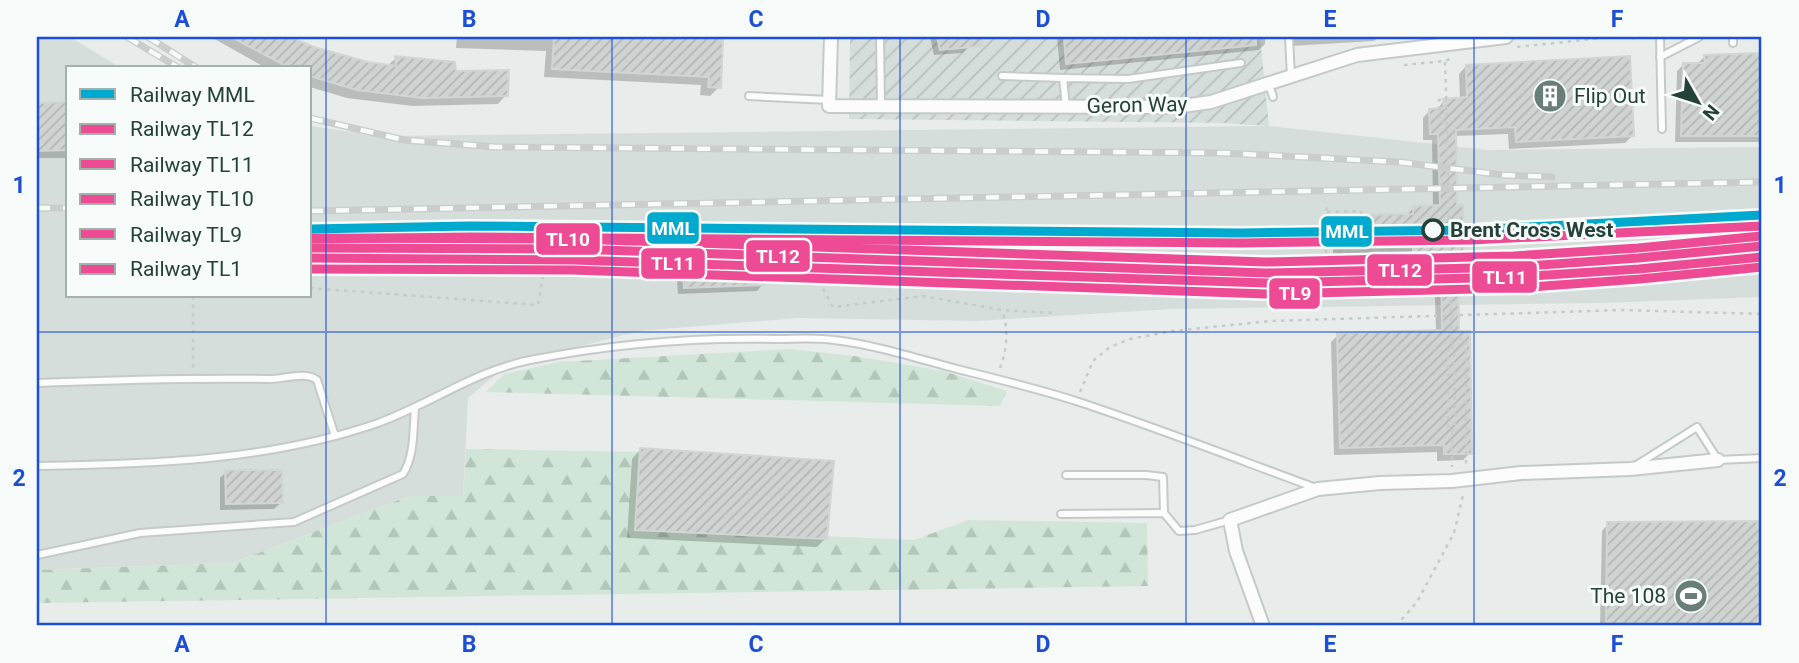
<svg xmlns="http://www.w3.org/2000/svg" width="1799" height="663" font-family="Roboto,sans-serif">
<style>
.built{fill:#d6dedb}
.industrial{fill:url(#industrial-furrows)}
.forest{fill:url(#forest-firs)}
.shadow{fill:#0003}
.building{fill:url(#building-hatch);stroke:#d1d6d4;stroke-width:2}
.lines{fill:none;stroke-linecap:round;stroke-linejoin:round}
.service-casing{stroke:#c5cac8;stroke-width:10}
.minor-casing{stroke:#c5cac8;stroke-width:16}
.path{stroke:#c3ccca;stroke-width:2.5;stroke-dasharray:3.5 5;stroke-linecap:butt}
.service{stroke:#fcfcfc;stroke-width:6}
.minor{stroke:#fcfcfc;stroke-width:12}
.rail-casing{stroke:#c9cdcc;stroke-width:7}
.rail{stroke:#f7fbf9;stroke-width:4.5;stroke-dasharray:13;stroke-linecap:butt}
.path-bridge{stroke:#c3ccca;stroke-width:2.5;stroke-dasharray:3.5 5;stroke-linecap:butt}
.rail-1-casing{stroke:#f7fbf9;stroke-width:14}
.rail-2-casing{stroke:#f7fbf9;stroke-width:14}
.rail-3-casing{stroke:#f7fbf9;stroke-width:14}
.rail-4-casing{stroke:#f7fbf9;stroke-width:14}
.rail-5-casing{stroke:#f7fbf9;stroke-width:14}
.rail-6-casing{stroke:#f7fbf9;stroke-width:14}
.rail-1{stroke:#00a9ce;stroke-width:9}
.rail-2{stroke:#ee4b95;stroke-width:9}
.rail-3{stroke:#ee4b95;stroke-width:9}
.rail-4{stroke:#ee4b95;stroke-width:9}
.rail-5{stroke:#ee4b95;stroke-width:9}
.rail-6{stroke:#ee4b95;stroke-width:9}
.grid{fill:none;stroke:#1d4ed8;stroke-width:2;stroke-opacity:0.55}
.stop-dot{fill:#f7fbf9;stroke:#24423a;stroke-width:3.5}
.labels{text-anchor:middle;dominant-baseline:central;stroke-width:6;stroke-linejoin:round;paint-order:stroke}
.poi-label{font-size:21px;fill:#24423a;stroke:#f7fbf9;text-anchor:start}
.street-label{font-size:21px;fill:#24423a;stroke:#f7fbf9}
.stop-label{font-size:21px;font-weight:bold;fill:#24423a;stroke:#f7fbf9;text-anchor:start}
.line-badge{stroke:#f7fbf9;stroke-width:2.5}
.badge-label{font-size:19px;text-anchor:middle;font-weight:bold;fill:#fff}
.neatline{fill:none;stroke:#1d4ed8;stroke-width:2.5}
.grid-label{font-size:23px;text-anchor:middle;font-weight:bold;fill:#1d4ed8}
</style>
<defs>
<pattern id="industrial-furrows" width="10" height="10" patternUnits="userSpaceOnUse" patternTransform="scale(1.75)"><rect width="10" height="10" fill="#d6dedb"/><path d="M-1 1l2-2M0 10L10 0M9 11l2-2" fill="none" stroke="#b8c0bd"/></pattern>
<pattern id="forest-firs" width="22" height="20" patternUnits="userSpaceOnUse" patternTransform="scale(1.75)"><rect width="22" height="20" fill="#d1e6d8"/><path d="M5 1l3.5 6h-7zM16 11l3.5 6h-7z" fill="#b3c6ba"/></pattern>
<pattern id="building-hatch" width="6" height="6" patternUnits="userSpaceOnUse" patternTransform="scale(1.75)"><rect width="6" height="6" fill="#cfd4d2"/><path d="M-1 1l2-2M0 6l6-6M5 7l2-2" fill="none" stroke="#b2b7b5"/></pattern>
</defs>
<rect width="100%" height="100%" fill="#e8edeb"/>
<polygon class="built" points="37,37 70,37 121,68 68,68 68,296 310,296 310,126 380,136 1269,126 1489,150 1762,147 1762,297 1602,303 1172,309 977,321 798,318 639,331 506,366 468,398 463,496 409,496 232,563 37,570"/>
<polygon class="industrial" points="850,37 1260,37 1269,126 1222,123 849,119"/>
<g class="forest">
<polygon points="791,349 854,356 943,371 1007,391 1000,406 486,392 504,374 559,362"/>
<polygon points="466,449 645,452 638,528 914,540 968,520 1147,523 1148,586 37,603 37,570 232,563 409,496 463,496"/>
</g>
<g class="shadow">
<polygon points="211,37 287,37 314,49 368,64 387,66 396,58 454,73 506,95 498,104 412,106 347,98 310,87 310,68 266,68"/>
<polygon points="457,37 722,37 719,87 710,96 700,95 701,85 544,77 546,51 456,48"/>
<polygon points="930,37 968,37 969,46 962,53 934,55"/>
<polygon points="1057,37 1265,37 1265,44 1259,50 1060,70"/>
<polygon points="1290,37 1378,37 1374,41 1290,46"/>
<polygon points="1762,55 1762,142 1675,142 1677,71 1684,64 1698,63 1705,56"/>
<polygon points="1466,66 1632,136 1625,143 1509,149 1508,134 1454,136 1455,207 1462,257 1456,262 1458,333 1470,453 1463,460 1437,461 1437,452 1334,455 1331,342 1338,335 1436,332 1434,265 1407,265 1406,254 1333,255 1333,224 1340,217 1407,215 1414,207 1433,207 1432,140 1423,140 1423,118 1430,110 1437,110 1444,100 1460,99 1459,74"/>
<polygon points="68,104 68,158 37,158 37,105"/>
<polygon points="683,263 763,284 757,291 678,294 676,269"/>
<polygon points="640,450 826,538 817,547 627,538 632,459"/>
<polygon points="226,472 281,503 274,509 220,510 220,478"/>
<polygon points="1762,522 1762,626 1600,626 1602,531 1608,524"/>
</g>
<g class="building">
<polygon points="231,37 291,37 314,47 368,62 396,66 395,56 455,62 456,71 509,70 508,96 422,98 357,90 310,76 310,68 290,68"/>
<polygon points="554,37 723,37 721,88 708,87 709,77 552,69"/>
<polygon points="937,37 982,37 983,46 940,50"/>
<polygon points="1064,37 1256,37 1256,45 1066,64"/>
<polygon points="1762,53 1762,136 1681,136 1683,63 1705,63 1704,55"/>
<polygon points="1630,56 1634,136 1516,142 1515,127 1456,130 1457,205 1463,205 1464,258 1458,258 1459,331 1470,331 1472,454 1444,454 1444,445 1340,448 1337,333 1442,330 1441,258 1413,259 1413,247 1340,248 1339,215 1413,214 1413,206 1440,205 1438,134 1430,134 1429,109 1444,108 1443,99 1467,97 1466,65"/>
<polygon points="68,102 68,150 37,151 37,103"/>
<polygon points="682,261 764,261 765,285 684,288"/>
<polygon points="640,448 834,461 827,539 635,530"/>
<polygon points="225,470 282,470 283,503 226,504"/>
<polygon points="1762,521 1762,626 1606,626 1607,522"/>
</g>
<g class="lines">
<defs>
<g id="service">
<polyline points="880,37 881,106"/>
<polyline points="1289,37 1291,77"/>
<polyline points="1660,37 1662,129"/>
<polyline points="1733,37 1733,43"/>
<polyline points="1660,57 1699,37"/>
<polyline points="1002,76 1063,78"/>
<polyline points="1269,84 1273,97"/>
<polyline points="749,96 829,100"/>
<polyline points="1066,106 1063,78 1128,79 1241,63"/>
<path d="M 37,383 C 114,380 192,378 269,379 C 284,379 305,371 317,380 L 335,436"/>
<path d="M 37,466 C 151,464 269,461 378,423 C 430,404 475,371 530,360 C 611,344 693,337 775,339 C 794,339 815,337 834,340 C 876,345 916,358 957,369 C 998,379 1039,389 1079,402 C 1158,428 1237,459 1316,488"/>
<polyline points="1635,466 1697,427 1718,460 1762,458"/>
<polyline points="1066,475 1146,475 1163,477 1164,513"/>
<polyline points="1061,514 1164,513 1179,531 1195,530 1230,520"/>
<path d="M 37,555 L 140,533 L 294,522 L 403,474 C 415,455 413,429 415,407"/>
</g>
<g id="minor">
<polyline points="831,37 829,106 1176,107 1211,102 1357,55 1506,37"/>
<polyline points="1263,626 1236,551 1230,520 1318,489 1380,483 1452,481 1521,473 1630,469 1718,460"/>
</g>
</defs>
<use href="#service" class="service-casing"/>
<use href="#minor" class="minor-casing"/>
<g class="path">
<polyline points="1632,37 1634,39"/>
<polyline points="1517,47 1611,37"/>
<polyline points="1445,62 1447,122"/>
<polyline points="1404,65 1445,61 1452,58"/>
<polyline points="1445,122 1440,122 1439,100 1446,99"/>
<polyline points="1326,228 1327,203"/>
<polyline points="1362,233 1449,232"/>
<polyline points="1325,254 1362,254 1361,211 1327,212"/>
<polyline points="488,266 543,276 667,275"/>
<polyline points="1325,270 1326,243"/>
<polyline points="770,280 817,278 833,307 923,296 1002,310 1052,313"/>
<polyline points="310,288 538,305 543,276"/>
<polyline points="193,296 193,369"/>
<polyline points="1451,332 1451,346 1448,350 1448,428 1452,431 1452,467"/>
<polyline points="1451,339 1466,339 1466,467"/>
<polyline points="1451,346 1454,350 1455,428 1452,431"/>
<path d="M 1000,368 C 1007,349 1009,330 1002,310"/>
<polyline points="1080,392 1093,361 1110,347 1130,339 1172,331 1271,321 1623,310 1762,314"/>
<polyline points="1396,626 1417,602 1454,533 1463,495"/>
</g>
<use href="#service" class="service"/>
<use href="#minor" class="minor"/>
<defs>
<g id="rail">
<polyline points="127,37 179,68"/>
<polyline points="148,37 197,68"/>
<polyline points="310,118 404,140 495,147 1224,153 1399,162 1503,175 1552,177"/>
<polyline points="37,208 68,208"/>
<polyline points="310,211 1762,182"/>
</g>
</defs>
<use href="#rail" class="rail-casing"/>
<use href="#rail" class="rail"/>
<polyline class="path-bridge" points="1447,122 1451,332"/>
<defs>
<polyline id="rail-1" points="310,229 470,226 1241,233 1470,230 1762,215"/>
<polyline id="rail-2" points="310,248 573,249 1266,273 1515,267 1638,258 1762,246"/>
<polyline id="rail-3" points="310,258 573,260 1266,283 1515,277 1639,269 1762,257"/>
<polyline id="rail-4" points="310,238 573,239 1266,262 1514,256 1638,248 1761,236"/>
<polyline id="rail-5" points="310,269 572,270 1266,294 1516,288 1640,279 1762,267"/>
<polyline id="rail-6" points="310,239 470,237 1241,243 1471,240 1762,226"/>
</defs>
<use href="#rail-1" class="rail-1-casing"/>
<use href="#rail-2" class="rail-2-casing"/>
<use href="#rail-3" class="rail-3-casing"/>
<use href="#rail-4" class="rail-4-casing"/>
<use href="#rail-5" class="rail-5-casing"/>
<use href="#rail-6" class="rail-6-casing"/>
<use href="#rail-1" class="rail-1"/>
<use href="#rail-2" class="rail-2"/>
<use href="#rail-3" class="rail-3"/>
<use href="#rail-4" class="rail-4"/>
<use href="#rail-5" class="rail-5"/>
<use href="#rail-6" class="rail-6"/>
</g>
<path class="grid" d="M 326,37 L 326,626M 612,37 L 612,626M 900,37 L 900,626M 1186,37 L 1186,626M 1474,37 L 1474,626M 37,332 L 1762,332"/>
<defs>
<symbol id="building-disc" viewBox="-11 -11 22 22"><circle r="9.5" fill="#697e78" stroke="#f7fbf9"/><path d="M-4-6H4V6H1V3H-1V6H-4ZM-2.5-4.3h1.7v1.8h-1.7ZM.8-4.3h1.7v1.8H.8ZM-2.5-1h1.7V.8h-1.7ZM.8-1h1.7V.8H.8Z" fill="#fff"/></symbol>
<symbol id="stadium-disc" viewBox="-11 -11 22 22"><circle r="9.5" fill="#697e78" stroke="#f7fbf9"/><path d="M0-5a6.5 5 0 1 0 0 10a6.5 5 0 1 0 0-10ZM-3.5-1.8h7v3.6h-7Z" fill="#fff"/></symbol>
</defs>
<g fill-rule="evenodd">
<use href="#building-disc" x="1531" y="77" width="38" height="38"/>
<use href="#stadium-disc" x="1672" y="577" width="38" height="38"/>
</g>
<circle class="stop-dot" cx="1433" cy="230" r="10"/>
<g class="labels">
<g class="poi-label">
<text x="1574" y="96">Flip Out</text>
<text x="1666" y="596" text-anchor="end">The 108</text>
</g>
<g class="street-label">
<text transform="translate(1137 105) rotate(-1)">Geron Way</text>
</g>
<g class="stop-label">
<text x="1450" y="230">Brent Cross West</text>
</g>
</g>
<g class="line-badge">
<rect x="646" y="211" width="54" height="34" rx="7" fill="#00a9ce"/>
<rect x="1320" y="215" width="53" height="33" rx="7" fill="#00a9ce"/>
<rect x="535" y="222" width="66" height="34" rx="7" fill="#ee4b95"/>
<rect x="745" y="239" width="66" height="34" rx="7" fill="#ee4b95"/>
<rect x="640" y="247" width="66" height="33" rx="7" fill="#ee4b95"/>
<rect x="1366" y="253" width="67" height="34" rx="7" fill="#ee4b95"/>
<rect x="1471" y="260" width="67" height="34" rx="7" fill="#ee4b95"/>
<rect x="1268" y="277" width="53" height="33" rx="7" fill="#ee4b95"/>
</g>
<g class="badge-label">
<text x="673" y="235">MML</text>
<text x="1347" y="238">MML</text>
<text x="568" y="246">TL10</text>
<text x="778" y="263">TL12</text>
<text x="673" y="270">TL11</text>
<text x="1400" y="277">TL12</text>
<text x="1505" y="284">TL11</text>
<text x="1295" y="300">TL9</text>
</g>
<rect width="1799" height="663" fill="none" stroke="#f7fbf9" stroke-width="77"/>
<rect x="66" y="66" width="245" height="231" fill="#f7fbf9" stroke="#a3b1ad" stroke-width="2"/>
<rect x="80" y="89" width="35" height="10" fill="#00a9ce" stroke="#a3b1ad" stroke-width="2"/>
<text x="130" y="102" font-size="21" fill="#24423a">Railway MML</text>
<rect x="80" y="124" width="35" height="10" fill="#ee4b95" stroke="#a3b1ad" stroke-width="2"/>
<text x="130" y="136" font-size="21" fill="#24423a">Railway TL12</text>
<rect x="80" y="159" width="35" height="10" fill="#ee4b95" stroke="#a3b1ad" stroke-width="2"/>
<text x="130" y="172" font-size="21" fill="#24423a">Railway TL11</text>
<rect x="80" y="194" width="35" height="10" fill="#ee4b95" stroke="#a3b1ad" stroke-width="2"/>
<text x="130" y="206" font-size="21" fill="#24423a">Railway TL10</text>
<rect x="80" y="229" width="35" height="10" fill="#ee4b95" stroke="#a3b1ad" stroke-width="2"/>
<text x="130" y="242" font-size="21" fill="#24423a">Railway TL9</text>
<rect x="80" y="264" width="35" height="10" fill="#ee4b95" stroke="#a3b1ad" stroke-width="2"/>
<text x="130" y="276" font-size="21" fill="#24423a">Railway TL1</text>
<g transform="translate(1698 102) rotate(129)" stroke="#f7fbf9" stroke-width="5" paint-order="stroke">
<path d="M0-5L12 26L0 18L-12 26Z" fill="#24423a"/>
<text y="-10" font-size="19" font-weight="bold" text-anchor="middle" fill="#24423a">N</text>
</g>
<rect x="38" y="38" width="1722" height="586" class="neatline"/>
<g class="grid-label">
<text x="182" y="27">A</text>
<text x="469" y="27">B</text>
<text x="756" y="27">C</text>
<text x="1043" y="27">D</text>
<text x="1330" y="27">E</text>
<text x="1617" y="27">F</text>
<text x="19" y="193">1</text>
<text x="1780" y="193">1</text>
<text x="19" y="486">2</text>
<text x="1780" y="486">2</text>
<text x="182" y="652">A</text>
<text x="469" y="652">B</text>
<text x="756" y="652">C</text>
<text x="1043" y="652">D</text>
<text x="1330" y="652">E</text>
<text x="1617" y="652">F</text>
</g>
</svg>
